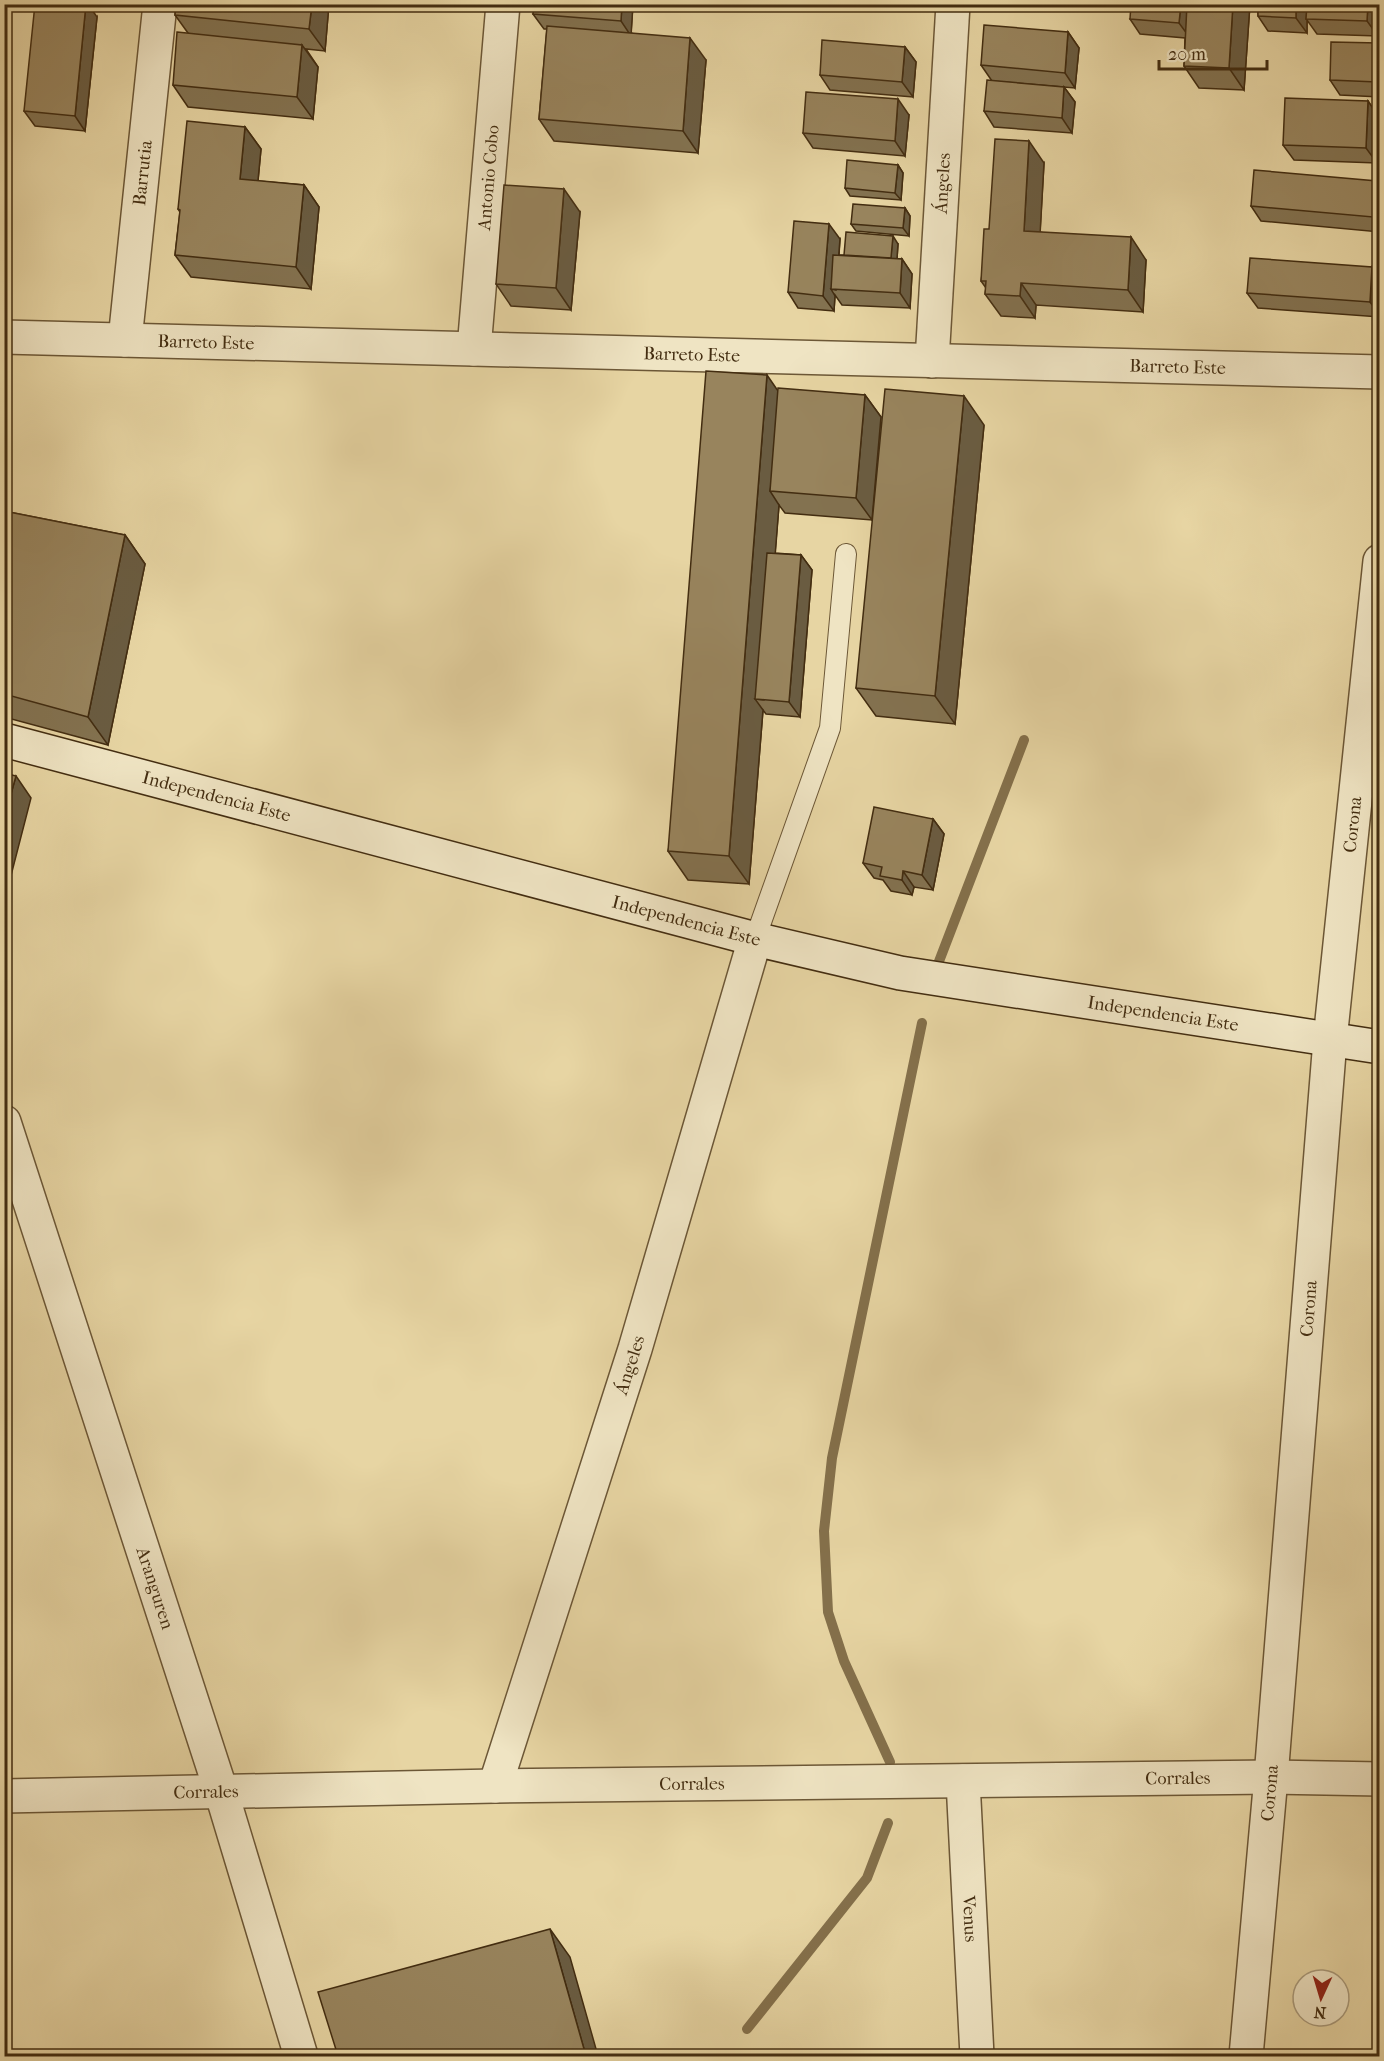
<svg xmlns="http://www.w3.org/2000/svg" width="1384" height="2061" font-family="'IM FELL French Canon',serif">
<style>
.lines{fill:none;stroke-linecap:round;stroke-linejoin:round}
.stream{stroke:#84704b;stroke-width:10}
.service-casing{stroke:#6c5736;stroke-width:22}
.minor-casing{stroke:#6c5736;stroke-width:36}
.tertiary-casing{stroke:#6c5736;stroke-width:36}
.secondary-casing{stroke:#432d11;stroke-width:36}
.service{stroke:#efe4c3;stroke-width:20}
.minor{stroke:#efe4c3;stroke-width:33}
.tertiary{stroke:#efe4c3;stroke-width:33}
.secondary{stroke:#efe4c3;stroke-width:33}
.wall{fill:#837250;stroke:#432d11;stroke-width:1.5}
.shaded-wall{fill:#6a5c41;stroke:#432d11;stroke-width:1.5}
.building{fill:#98845d;stroke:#432d11;stroke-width:1.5}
.labels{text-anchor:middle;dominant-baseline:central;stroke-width:4.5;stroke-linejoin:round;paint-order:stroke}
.street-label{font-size:18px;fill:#432d11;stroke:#efe4c3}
</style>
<rect width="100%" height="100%" fill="#e7d5a3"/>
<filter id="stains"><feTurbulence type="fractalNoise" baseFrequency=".00333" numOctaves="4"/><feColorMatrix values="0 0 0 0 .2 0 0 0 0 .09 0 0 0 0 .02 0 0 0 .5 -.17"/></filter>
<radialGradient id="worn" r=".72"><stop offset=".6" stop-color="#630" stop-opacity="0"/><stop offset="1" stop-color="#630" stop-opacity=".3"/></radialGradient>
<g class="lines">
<g class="stream">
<polyline points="938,964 1024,740"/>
<polyline points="890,1762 844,1661 828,1612 824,1531 832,1458 922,1023"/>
<polyline points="747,2029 867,1878 888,1823"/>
</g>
<defs>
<polyline id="service" points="755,939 830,728 846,554"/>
<g id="minor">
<path id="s1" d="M 4,337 L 1380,372"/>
<path id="s2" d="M 125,340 L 160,4"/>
<path id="s3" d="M 474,349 L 503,4"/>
<path id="s4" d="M 932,361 L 953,4"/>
<path id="s5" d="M 963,1781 L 977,2056"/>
<path id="s6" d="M 495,1786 L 635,1349 L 755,939"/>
<path id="s7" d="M 4,1796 L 495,1786 L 1271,1777 L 1380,1779"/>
<path id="s8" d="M 1246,2056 L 1271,1777 L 1330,1040 L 1380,561"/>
</g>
<g id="tertiary">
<path id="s9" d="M 4,1122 L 221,1791 L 301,2056"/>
</g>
<g id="secondary">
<path id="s10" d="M 4,740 L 755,939 L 900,973 L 1380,1047"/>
</g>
</defs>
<use href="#service" class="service-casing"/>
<use href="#minor" class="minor-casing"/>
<use href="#tertiary" class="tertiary-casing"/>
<use href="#secondary" class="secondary-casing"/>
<use href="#service" class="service"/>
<use href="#minor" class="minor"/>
<use href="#tertiary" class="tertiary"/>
<use href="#secondary" class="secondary"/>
</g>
<g class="wall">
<polygon points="176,4 329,4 325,51 306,49 318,67 313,119 188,107 173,85 188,33 175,15"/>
<polygon points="633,4 631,33 706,60 698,153 554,141 539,119 547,29 544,29 533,14"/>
<polygon points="1250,4 1244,90 1199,88 1184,66 1185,38 1140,34 1130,19"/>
<polygon points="1258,4 1379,4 1378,36 1317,34 1307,20 1307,33 1268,31 1258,16"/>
<polygon points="97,17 85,131 35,126 24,111"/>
<polygon points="1068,32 1079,48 1075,88 992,81 981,65"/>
<polygon points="1379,43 1380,97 1340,95 1330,80"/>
<polygon points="905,47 916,62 913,97 830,90 820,75"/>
<polygon points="1064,87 1075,102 1072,133 994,127 984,111"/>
<polygon points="1368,101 1378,116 1377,163 1294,160 1283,145"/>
<polygon points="909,115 905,156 813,148 803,133"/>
<polygon points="245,127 261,149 258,181 304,185 319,207 311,289 191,277 175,255 180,212 178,209"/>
<polygon points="1044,163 1040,232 1146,260 1143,312 1036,305 1035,318 1001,316 985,294 986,288 981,281 989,229"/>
<polygon points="898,165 903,173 901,200 850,196 845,188"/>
<polygon points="1377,181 1380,185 1380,232 1261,221 1251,206"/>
<polygon points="905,208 910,216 909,236 856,231 851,224"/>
<polygon points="580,212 571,310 511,306 496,284"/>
<polygon points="840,239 839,255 844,255 898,244 897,259 902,259 912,274 910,308 842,305 835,295 834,311 798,308 788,292"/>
<polygon points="1372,267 1380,277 1380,317 1258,308 1247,293"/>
<polygon points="778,390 865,395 881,417 872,520 785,513 779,505 775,553 801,555 812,570 800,717 766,714 763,710 749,884 688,880 668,851"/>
<polygon points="984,425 955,724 876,716 856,688"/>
<polygon points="4,511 125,535 145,564 108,745 4,717"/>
<polygon points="933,819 944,834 933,890 914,887 912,895 891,891 883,880 874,878 863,863"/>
</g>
<g class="shaded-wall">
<polygon points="86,4 88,4 97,17 85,131 75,116"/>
<polygon points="312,4 329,4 325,51 309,29"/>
<polygon points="622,4 633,4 631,36 621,21"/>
<polygon points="1181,4 1192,4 1190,38 1179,23"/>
<polygon points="1233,4 1250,4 1244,90 1229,68"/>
<polygon points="1296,4 1308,4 1306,19 1307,20 1307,33 1296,18"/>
<polygon points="1368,4 1379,4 1378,36 1367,21"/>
<polygon points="1068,32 1079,48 1075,88 1065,73"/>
<polygon points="690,38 706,60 698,153 683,131"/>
<polygon points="1379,43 1380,44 1380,85 1377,82"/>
<polygon points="302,45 318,67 313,119 297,97"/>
<polygon points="905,47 916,62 913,97 902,82"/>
<polygon points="1064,87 1075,102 1072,133 1062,118"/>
<polygon points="898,99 909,115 905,156 895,141"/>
<polygon points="1368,101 1378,116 1377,163 1366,148"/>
<polygon points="245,127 261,149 256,201 240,179"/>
<polygon points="1029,141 1044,163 1039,253 1024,231"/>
<polygon points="898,165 903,173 901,200 895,193"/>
<polygon points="1377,181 1380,185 1380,226 1373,217"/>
<polygon points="304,185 319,207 311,289 296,267"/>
<polygon points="564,189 580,212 571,310 556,288"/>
<polygon points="905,208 910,216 909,236 903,228"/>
<polygon points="829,224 840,239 836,290 831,289 835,296 834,311 823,296"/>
<polygon points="893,236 898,244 896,273 890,265"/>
<polygon points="1131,237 1146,260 1143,312 1128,290"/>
<polygon points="902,259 912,274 910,308 900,293"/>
<polygon points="1372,267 1380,277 1380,316 1370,302"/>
<polygon points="1021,283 1036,305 1035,318 1020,296"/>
<polygon points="767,375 787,404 770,491 779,505 764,700 755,699 763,710 749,884 729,856"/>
<polygon points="865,395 881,417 872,520 856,498"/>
<polygon points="964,396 984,425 955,724 935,696"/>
<polygon points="125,535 145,564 108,745 88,717"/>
<polygon points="801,555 812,570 800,717 789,702"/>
<polygon points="16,776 31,798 7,891 4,887 4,819"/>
<polygon points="933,819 944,834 933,890 922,875"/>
<polygon points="903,871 914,887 912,895 902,880"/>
<polygon points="550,1929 570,1957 598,2056 586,2056"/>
</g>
<g class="building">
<polygon points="35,4 86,4 75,116 24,111"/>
<polygon points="176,4 312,4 309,29 175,15"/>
<polygon points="534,4 622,4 621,21 533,14"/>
<polygon points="1131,4 1181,4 1179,23 1130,19"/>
<polygon points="1187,4 1233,4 1229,68 1184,66"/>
<polygon points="1258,4 1296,4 1296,18 1258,16"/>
<polygon points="1307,4 1368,4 1367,21 1306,19"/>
<polygon points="984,25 1068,32 1065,73 981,65"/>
<polygon points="547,26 690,38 683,131 539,119"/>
<polygon points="177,32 302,45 297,97 173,85"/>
<polygon points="822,40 905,47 902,82 820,75"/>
<polygon points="1331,42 1379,43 1377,82 1330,80"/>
<polygon points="987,80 1064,87 1062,118 984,111"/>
<polygon points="806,92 898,99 895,141 803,133"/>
<polygon points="1285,98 1368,101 1366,148 1283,145"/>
<polygon points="187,121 245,127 240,179 304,185 296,267 175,255 180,210 178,209"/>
<polygon points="995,139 1029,141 1024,231 1131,237 1128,290 1021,283 1020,296 985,294 986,281 981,281 984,229 989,229"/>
<polygon points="847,160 898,165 895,193 845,188"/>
<polygon points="1254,170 1377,181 1373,217 1251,206"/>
<polygon points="504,185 564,189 556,288 496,284"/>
<polygon points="853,204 905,208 903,228 851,224"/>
<polygon points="794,221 829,224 823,296 788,292"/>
<polygon points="846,232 893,236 891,258 844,255"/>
<polygon points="833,255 902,259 900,293 831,289"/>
<polygon points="1250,258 1372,267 1370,302 1247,293"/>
<polygon points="706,371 767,375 729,856 668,851"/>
<polygon points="778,388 865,395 856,498 770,491"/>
<polygon points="885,389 964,396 935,696 856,688"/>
<polygon points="4,511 125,535 88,717 4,694"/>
<polygon points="767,553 801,555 789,702 755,699"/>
<polygon points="4,773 16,776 4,819"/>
<polygon points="874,807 933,819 922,875 903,871 902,880 880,876 882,867 863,863"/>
<polygon points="550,1929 586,2056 338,2056 318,1992"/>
</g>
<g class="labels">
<g class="street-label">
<text stroke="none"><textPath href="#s2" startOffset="168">Barrutia</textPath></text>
<text stroke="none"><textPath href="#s3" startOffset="172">Antonio Cobo</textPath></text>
<text stroke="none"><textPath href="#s4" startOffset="178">Ángeles</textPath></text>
<text stroke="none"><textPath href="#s1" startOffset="202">Barreto Este</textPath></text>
<text stroke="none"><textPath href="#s1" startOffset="688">Barreto Este</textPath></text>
<text stroke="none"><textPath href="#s1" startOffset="1174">Barreto Este</textPath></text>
<text stroke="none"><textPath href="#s10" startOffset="220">Independencia Este</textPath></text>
<text stroke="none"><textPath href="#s8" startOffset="1236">Corona</textPath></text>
<text stroke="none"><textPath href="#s10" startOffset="706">Independencia Este</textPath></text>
<text stroke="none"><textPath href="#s10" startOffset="1192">Independencia Este</textPath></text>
<text stroke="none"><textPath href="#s8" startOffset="750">Corona</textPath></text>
<text stroke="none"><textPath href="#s6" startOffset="442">Ángeles</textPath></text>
<text stroke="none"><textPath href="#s9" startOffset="490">Aranguren</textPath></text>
<text stroke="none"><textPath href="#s7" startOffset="1174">Corrales</textPath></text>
<text stroke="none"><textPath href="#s7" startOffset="688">Corrales</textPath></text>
<text stroke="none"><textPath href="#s7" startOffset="202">Corrales</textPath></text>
<text stroke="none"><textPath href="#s8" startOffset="264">Corona</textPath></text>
<text stroke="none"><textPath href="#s5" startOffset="138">Venus</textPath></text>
</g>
</g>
<rect width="1384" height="2061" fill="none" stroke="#e7d5a3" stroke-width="24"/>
<rect x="6" y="6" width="1372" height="2049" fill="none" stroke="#432d11" stroke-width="3"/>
<rect x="12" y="12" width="1360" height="2037" fill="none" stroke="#432d11" stroke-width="1.5"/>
<g transform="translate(1321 1998) rotate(184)"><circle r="28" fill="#efe4c3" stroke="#aa9b7c" stroke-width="1.5"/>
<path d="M0-4.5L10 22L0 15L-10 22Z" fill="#8f2418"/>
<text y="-9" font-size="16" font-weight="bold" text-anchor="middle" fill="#432d11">N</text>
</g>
<path d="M1159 60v9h108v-9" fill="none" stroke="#432d11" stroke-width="3"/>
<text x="1168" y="60" font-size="18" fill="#432d11" stroke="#efe4c3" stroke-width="4.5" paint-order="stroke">20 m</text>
<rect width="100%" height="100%" filter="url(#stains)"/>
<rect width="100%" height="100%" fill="url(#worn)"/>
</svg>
